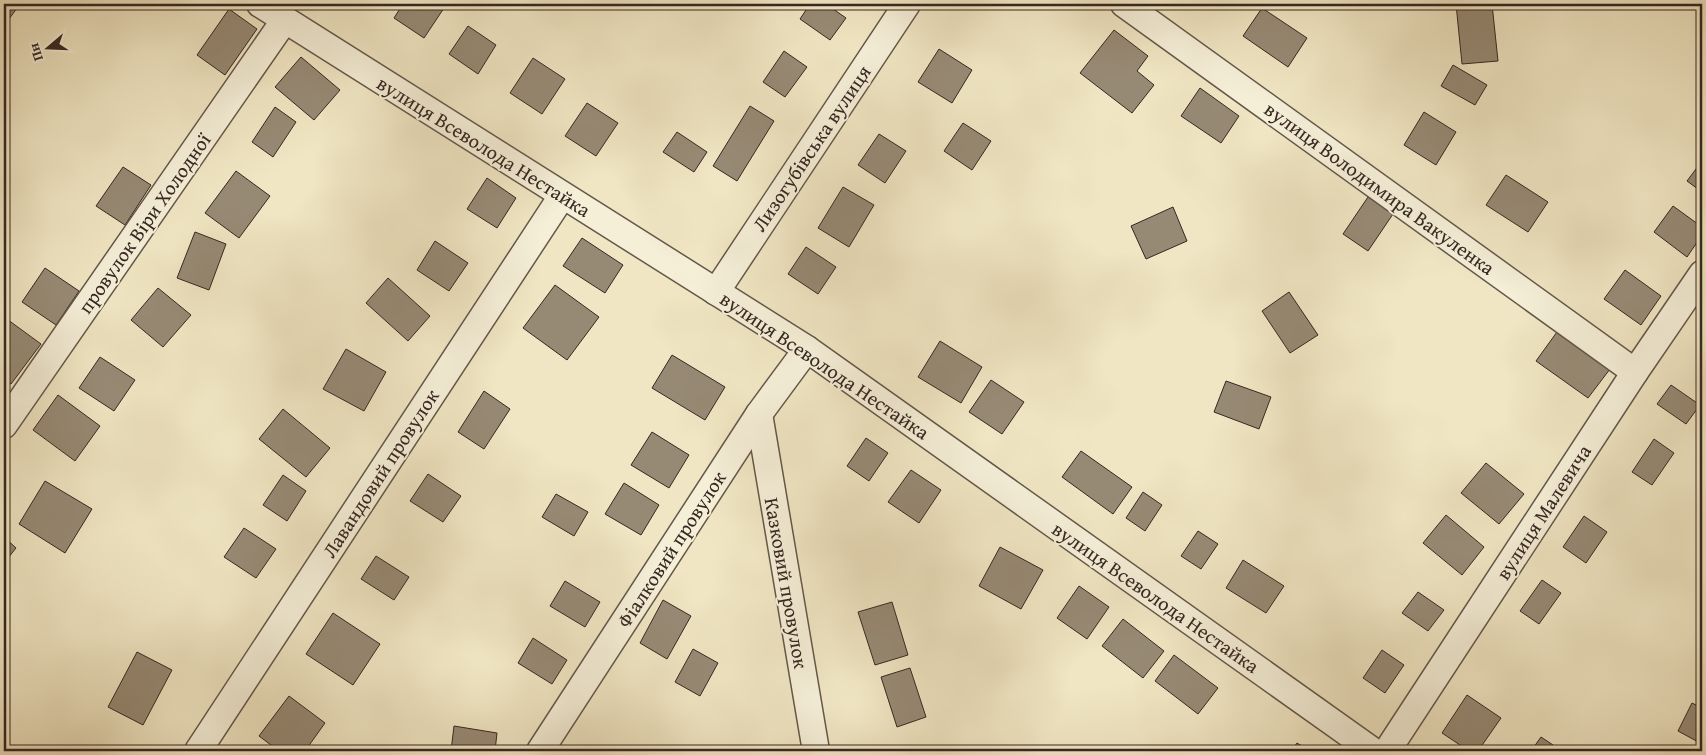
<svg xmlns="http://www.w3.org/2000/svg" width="1706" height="755" font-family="'Gentium Book Plus',serif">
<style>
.building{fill:#978a75;stroke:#362721}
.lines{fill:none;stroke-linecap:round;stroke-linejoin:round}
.minor-casing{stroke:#64574a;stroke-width:29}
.minor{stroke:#f5efd8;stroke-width:26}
.labels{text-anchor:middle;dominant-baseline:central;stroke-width:4;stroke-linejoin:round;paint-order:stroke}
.street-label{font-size:20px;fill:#362721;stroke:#f5efd8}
</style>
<rect width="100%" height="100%" fill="#f0e6c3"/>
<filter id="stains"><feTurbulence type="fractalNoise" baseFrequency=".004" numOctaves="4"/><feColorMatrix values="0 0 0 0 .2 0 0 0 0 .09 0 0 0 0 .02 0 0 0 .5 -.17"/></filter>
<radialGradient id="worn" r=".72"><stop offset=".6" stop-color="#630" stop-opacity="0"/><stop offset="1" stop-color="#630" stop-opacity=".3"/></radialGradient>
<g class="building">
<polygon points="4,4 20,4 9,19 4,15"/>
<polygon points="403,4 438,4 444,8 424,38 394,18"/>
<polygon points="810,4 826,4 846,18 830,40 800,19"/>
<polygon points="1456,4 1492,4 1498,61 1462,64"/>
<polygon points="1262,8 1307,38 1288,67 1243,36"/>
<polygon points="229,9 257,29 225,75 197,55"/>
<polygon points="468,26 496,45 478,74 449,54"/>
<polygon points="1114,30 1148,56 1137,71 1154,85 1132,113 1080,73"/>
<polygon points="939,49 972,70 952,103 918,82"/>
<polygon points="784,51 807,67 785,97 763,82"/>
<polygon points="301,57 340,90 314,120 275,87"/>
<polygon points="533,58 565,79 542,114 510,93"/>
<polygon points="1453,65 1487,85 1475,105 1441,86"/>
<polygon points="1200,88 1239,116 1221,143 1181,116"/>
<polygon points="587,103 618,123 596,156 565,136"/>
<polygon points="750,106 774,121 737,181 713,166"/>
<polygon points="275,107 296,122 273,157 252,142"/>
<polygon points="1424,112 1456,132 1436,165 1404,145"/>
<polygon points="963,123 991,141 972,170 944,151"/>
<polygon points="677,132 707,152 694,172 663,152"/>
<polygon points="879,134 906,151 885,183 858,165"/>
<polygon points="1702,161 1702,192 1687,181"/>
<polygon points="123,167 151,185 125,225 96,206"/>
<polygon points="236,171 270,196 239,238 205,213"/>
<polygon points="1506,175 1548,202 1528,232 1486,205"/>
<polygon points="487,178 516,198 497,228 467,209"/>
<polygon points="843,187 874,205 849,247 818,228"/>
<polygon points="1368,197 1393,214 1368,251 1343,234"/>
<polygon points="1673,206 1702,227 1702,235 1687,257 1654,232"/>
<polygon points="1173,207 1187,241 1146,259 1131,226"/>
<polygon points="195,232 226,244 209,290 177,278"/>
<polygon points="582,238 623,265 605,293 563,266"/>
<polygon points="435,241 468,263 449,291 417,270"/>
<polygon points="806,247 836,267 818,294 788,274"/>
<polygon points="45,268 79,291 56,325 22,302"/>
<polygon points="1625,270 1661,296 1641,325 1604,299"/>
<polygon points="388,278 430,316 408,341 366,303"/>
<polygon points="555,285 599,317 567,360 523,328"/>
<polygon points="158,288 191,315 163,347 131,320"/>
<polygon points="1289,292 1318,335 1290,353 1262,311"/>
<polygon points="4,317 41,344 11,384 4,379"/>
<polygon points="1557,332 1610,369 1588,398 1536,361"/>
<polygon points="940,341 982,367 961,403 918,377"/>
<polygon points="346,349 386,372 364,411 323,389"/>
<polygon points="672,355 725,387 705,420 652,388"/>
<polygon points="100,357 135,380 114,411 79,388"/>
<polygon points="991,380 1024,402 1002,434 969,412"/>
<polygon points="1226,381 1271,397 1259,429 1214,412"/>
<polygon points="1671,385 1700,405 1686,424 1657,404"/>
<polygon points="484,391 510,409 484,449 458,432"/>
<polygon points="58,395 100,426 75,461 33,430"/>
<polygon points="283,409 330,448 306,477 259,439"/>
<polygon points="652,432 689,455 669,488 631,465"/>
<polygon points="866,438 888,453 869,481 847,466"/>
<polygon points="1654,439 1674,453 1652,485 1632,472"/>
<polygon points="1081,451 1132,487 1113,514 1062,477"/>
<polygon points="1486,463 1524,494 1499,524 1461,493"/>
<polygon points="911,470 941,490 919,523 888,502"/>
<polygon points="428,474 461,496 443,522 410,501"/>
<polygon points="283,475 306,491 287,521 263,505"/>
<polygon points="45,481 92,509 65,553 19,524"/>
<polygon points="624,483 659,505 641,535 605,514"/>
<polygon points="1143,492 1162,505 1145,531 1126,518"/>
<polygon points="556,494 588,512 574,536 542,517"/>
<polygon points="1446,515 1484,547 1462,575 1423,543"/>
<polygon points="1584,516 1607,532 1586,563 1563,547"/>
<polygon points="244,528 276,549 256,578 224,557"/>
<polygon points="1198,531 1218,544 1201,569 1181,556"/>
<polygon points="4,537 16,548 4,563"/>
<polygon points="1000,547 1043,570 1021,609 979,586"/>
<polygon points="376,556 409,577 394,600 361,579"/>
<polygon points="1243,560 1284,586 1266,613 1226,588"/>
<polygon points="1542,580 1561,593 1539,624 1520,611"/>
<polygon points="565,581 600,602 585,627 550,606"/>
<polygon points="1079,586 1109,607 1087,639 1057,618"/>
<polygon points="1418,592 1444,610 1428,631 1402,613"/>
<polygon points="663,600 691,616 667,659 640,643"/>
<polygon points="892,602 908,655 875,665 858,612"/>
<polygon points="333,613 380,644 353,685 306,654"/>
<polygon points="1123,619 1164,651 1143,678 1102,646"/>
<polygon points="533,638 567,660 552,684 518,663"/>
<polygon points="4,644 9,645 4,667"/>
<polygon points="693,649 718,663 700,696 675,682"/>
<polygon points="1382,650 1404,665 1385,693 1363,678"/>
<polygon points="137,652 172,670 143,725 108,707"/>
<polygon points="1174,655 1218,688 1198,714 1155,681"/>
<polygon points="910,668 926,717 897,727 881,677"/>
<polygon points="1467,695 1501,718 1478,751 1469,751 1442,733"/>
<polygon points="289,696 325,723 305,751 279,751 259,736"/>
<polygon points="1692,703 1702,708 1702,744 1678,731"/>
<polygon points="454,726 497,733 495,751 451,751"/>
<polygon points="1541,737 1562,751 1531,751"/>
<polygon points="1297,743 1310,751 1291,751"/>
</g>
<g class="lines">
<defs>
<g id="minor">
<polyline points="260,4 807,349 1373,751"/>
<polyline points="1124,4 1635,372"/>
<polyline points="716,292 907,4"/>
<polyline points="759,414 816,751"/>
<polyline points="4,425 284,21"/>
<polyline points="198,751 562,196"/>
<polyline points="540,751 759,414 807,349"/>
<polyline points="1387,751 1635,372 1702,274"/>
</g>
</defs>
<use href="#minor" class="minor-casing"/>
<use href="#minor" class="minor"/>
</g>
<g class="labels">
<g class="street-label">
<text transform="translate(484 146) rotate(32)">вулиця Всеволода Нестайка</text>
<text transform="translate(811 148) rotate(-56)">Лизогубівська вулиця</text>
<text transform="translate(1380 188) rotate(36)">вулиця Володимира Вакуленка</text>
<text transform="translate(144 223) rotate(-55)">провулок Віри Холодної</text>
<text transform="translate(825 365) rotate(34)">вулиця Всеволода Нестайка</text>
<text transform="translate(380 473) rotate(-57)">Лавандовий провулок</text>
<text transform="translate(1543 512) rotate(-57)">вулиця Малевича</text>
<text transform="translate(671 549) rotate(-57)">Фіалковий провулок</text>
<text transform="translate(787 583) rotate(80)">Казковий провулок</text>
<text transform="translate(1156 597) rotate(35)">вулиця Всеволода Нестайка</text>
</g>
</g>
<rect width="1706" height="755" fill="none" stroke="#f0e6c3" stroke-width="20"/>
<rect x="5" y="5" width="1696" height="745" fill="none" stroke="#362721" stroke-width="2.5"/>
<rect x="10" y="10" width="1686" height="735" fill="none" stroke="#362721"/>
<g transform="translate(48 48) rotate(251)" stroke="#f5efd8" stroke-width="4" paint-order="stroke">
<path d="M0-4L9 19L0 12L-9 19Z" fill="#362721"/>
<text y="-8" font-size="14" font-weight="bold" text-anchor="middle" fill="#362721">Пн</text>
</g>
<rect width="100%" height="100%" filter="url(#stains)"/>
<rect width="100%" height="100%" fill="url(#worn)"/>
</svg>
